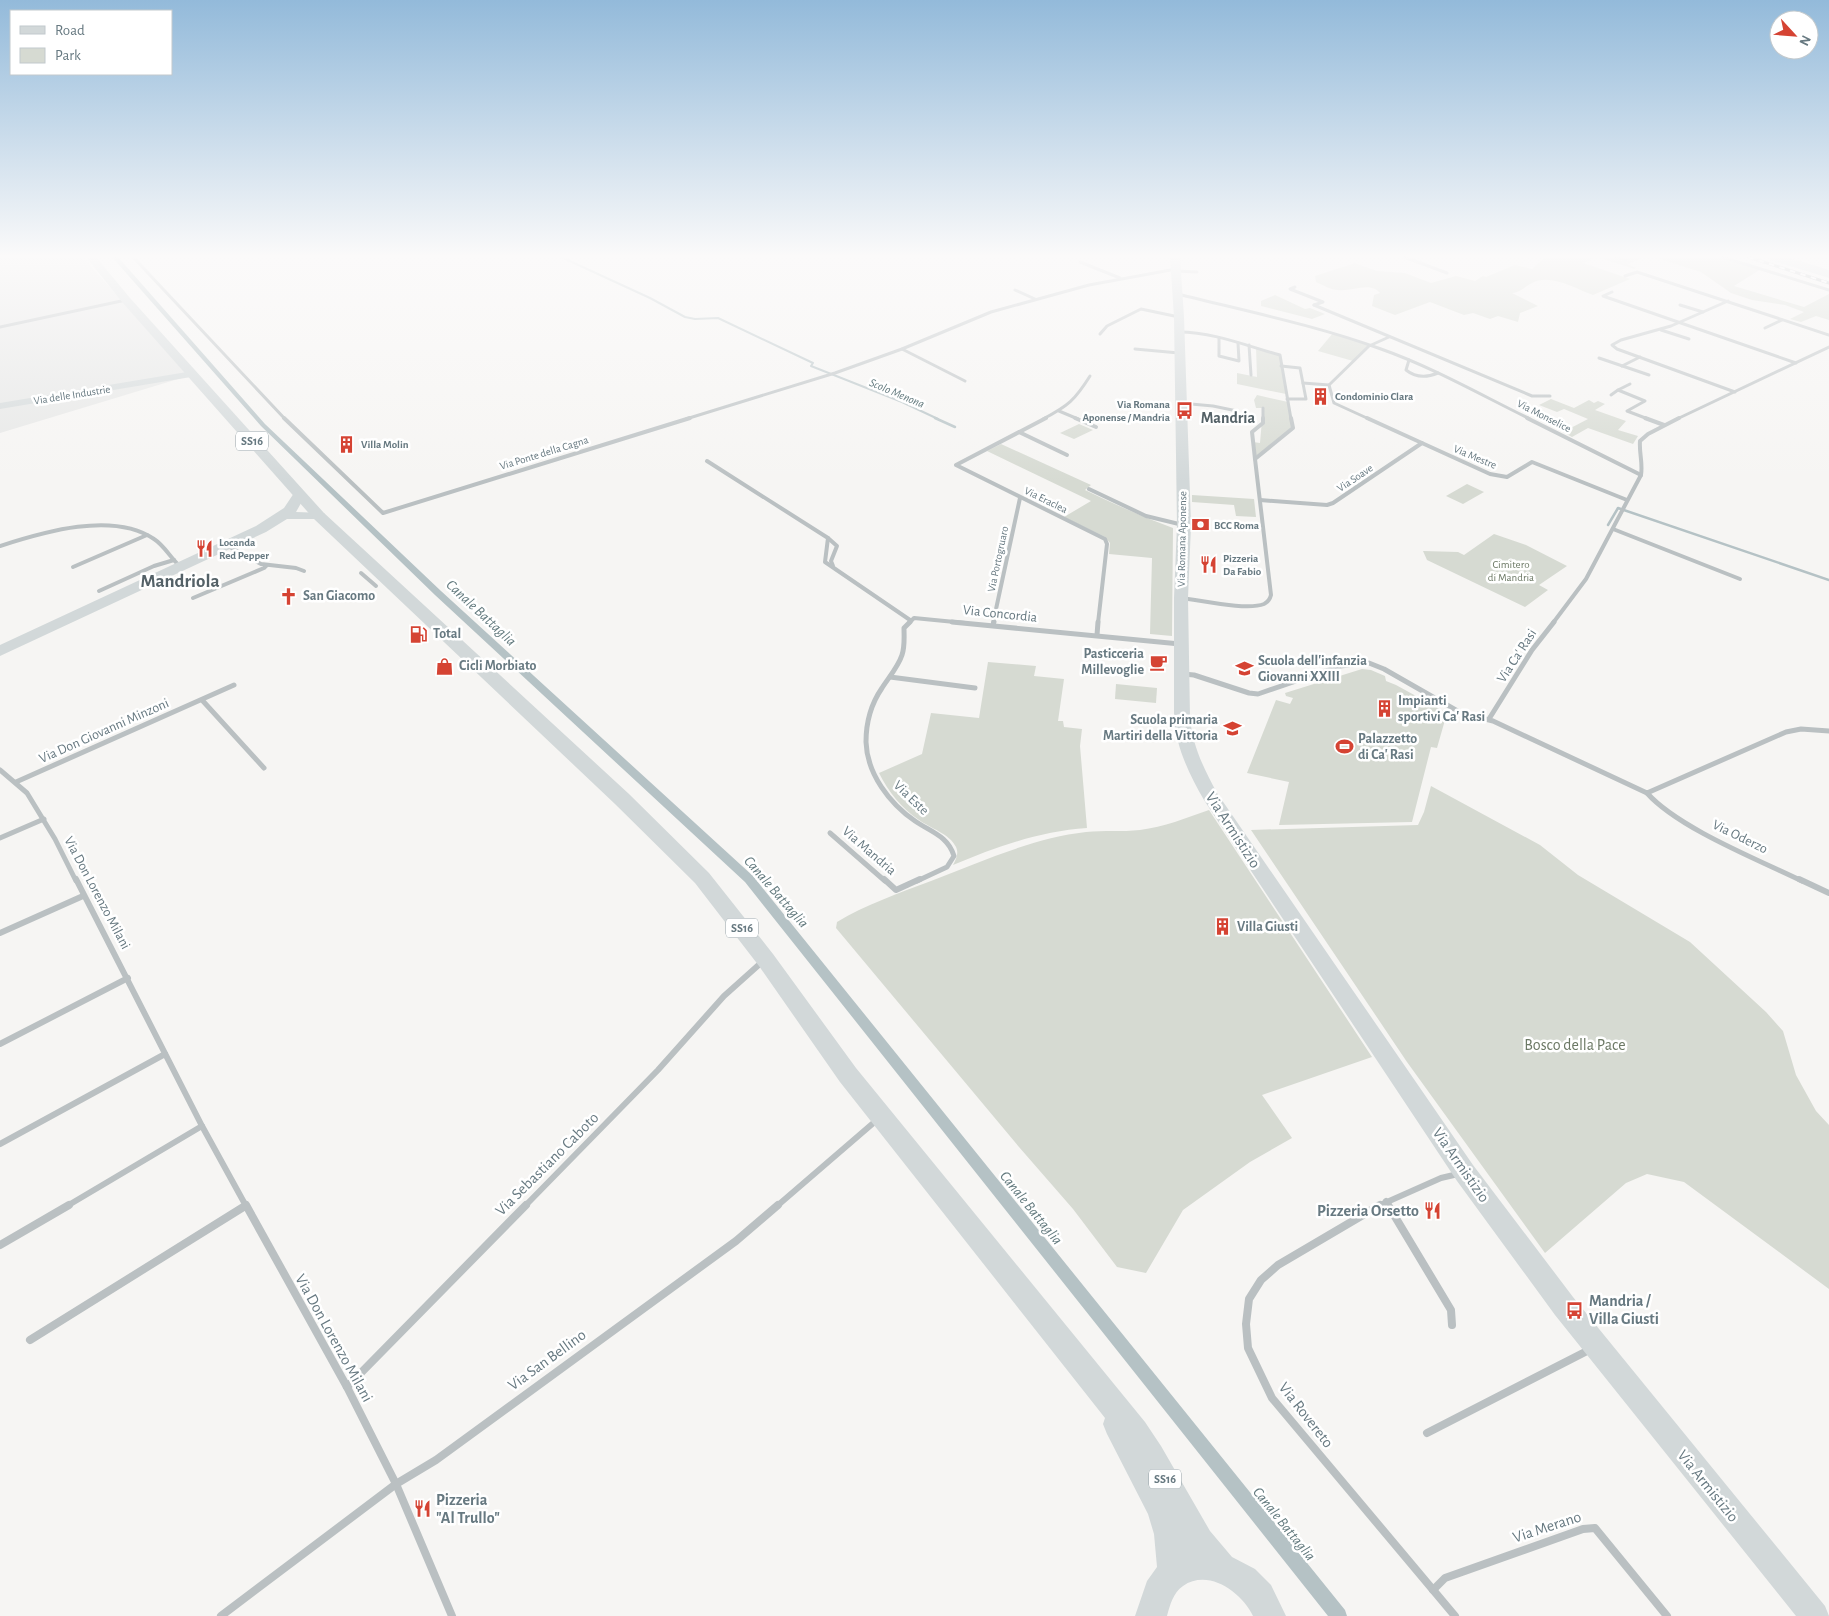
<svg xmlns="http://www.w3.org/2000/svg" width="1829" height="1616" font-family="'Alegreya Sans',sans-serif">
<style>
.built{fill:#e6e7e6}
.green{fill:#d6dad2}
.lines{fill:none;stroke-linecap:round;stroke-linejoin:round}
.stream-far1{stroke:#b5c2c5;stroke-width:2}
.stream{stroke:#b5c2c5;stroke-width:2.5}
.canal{fill:#b5c2c5;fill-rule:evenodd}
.street-far4{stroke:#bac0c2;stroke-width:3}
.street-far3{stroke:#bac0c2;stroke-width:4}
.street-far2{stroke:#bac0c2;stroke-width:5}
.street-far1{stroke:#bac0c2;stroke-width:6}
.street{stroke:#bac0c2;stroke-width:8}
.secondary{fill:#d2d8d9;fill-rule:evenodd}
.primary{fill:#d2d8d9;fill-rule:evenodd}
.highway{fill:#d2d8d9;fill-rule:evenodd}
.rail-casing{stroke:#9da5a8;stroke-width:3}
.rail{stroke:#fff;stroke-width:2;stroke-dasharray:5.5;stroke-linecap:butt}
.labels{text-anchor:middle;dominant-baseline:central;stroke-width:5;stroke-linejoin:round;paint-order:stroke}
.far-street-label{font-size:11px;fill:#677981;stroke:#fff}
.far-poi-label{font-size:11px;font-weight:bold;fill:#677981;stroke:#fff;text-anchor:start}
.far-park-label{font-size:11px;fill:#6c7965;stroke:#fff}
.far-water-label{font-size:12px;font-style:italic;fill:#637a7e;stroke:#fff}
.shield{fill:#fff;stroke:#95a1a7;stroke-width:1}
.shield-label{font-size:12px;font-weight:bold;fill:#677981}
.poi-label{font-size:14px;font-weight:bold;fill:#677981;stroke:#fff;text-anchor:start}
.street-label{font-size:14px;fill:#677981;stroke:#fff}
.water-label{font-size:15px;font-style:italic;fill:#637a7e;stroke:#fff}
.far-district-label{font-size:16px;font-weight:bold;fill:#546167;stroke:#fff}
.near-street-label{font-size:16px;fill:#677981;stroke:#fff}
.near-park-label{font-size:16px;fill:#6c7965;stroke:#fff}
.near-poi-label{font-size:16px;font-weight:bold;fill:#677981;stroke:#fff;text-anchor:start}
.district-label{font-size:19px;font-weight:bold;fill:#546167;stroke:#fff}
</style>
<rect width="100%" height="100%" fill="#f6f5f3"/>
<polygon class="built" points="0,257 83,257 188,376 0,433"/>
<g class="green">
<path d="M 1545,257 L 1646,257 L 1627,264 L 1636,268 L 1634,269 L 1598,257 L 1583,263 L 1630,279 L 1593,295 C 1576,289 1550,273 1532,283 C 1524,287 1521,292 1512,293 L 1538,306 L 1520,313 L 1518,322 L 1498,316 L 1490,319 L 1473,313 L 1464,315 L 1430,302 L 1395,315 L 1372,306 L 1374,295 L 1380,293 C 1370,281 1352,292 1338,290 C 1331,290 1323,285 1316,282 L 1315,276 L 1355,263 L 1377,271 L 1405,273 L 1431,283 L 1456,276 L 1475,281 L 1483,276 L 1486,277 L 1515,265 L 1532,269 Z"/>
<polygon points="1654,257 1721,257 1761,269 1734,286 1804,307 1829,294 1829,320 1816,316 1801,322 1790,319 1804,312 1785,305 1752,300 1731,293 1701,272"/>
<polygon points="1275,295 1305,309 1310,308 1325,314 1312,319 1261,306 1261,301"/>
<polygon points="1333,333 1371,345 1353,361 1318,351"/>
<polygon points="1256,347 1280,355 1286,394 1237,384 1237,373 1257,377"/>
<polygon points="1257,395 1288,402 1293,428 1255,459 1253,442 1260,443 1263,408 1256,408 1254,400"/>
<polygon points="1551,399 1574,408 1589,400 1594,403 1598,401 1605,404 1595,410 1626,421 1618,430 1638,436 1633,444 1588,428 1572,437 1563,432 1588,419 1564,409 1557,412 1539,405"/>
<polygon points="1079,424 1093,430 1074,439 1060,433"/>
<path d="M 1001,444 L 1091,485 L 1085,490 C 1114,504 1143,517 1173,528 L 1172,636 L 1150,634 L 1152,558 L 1109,554 L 1110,543 L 1105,537 L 1064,517 L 1091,501 L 987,451 Z"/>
<polygon points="1467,484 1484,492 1463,504 1446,496"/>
<polygon points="1192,495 1254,499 1256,517 1236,516 1234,505 1192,502"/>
<polygon points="1494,534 1526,545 1567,566 1539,585 1548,590 1525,607 1427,560 1423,551 1458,552 1464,555"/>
<path d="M 988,662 L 1036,666 L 1034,676 L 1064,679 L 1058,721 L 1063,721 L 1064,727 L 1082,729 L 1080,746 L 1087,828 C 1040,831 996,847 953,865 C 956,859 959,854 956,847 C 950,834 930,828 919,820 C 902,809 888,791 879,773 L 922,754 L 931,713 L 979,718 Z"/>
<polygon points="1362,669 1371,670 1385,676 1386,681 1396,685 1447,713 1437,748 1431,747 1412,822 1279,825 1289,782 1247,773 1276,700 1290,704 1293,698 1286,696 1285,693"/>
<polygon points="1116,684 1157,688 1156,703 1115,699"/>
<polygon points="1431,786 1540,845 1578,875 1690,942 1766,1012 1783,1031 1796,1075 1816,1111 1829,1125 1829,1289 1684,1182 1647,1174 1626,1183 1545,1253 1407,1062 1251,830 1418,825 1424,812"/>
<path d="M 1209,810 L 1372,1057 L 1262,1095 L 1292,1138 L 1250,1162 L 1183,1210 L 1146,1273 L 1117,1267 L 1073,1209 L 1019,1147 L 836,928 L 837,922 C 865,905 899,893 931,881 C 980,862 1033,838 1086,832 C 1104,830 1122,832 1140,830 C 1164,827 1186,818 1209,810 Z"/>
</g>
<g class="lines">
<g class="stream-far1">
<polyline points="561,257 650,298 685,317 695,319 718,318 813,363 811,366 902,402 938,419"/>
<polyline points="1616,257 1626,260"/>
</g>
<g class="stream">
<polyline points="935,418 955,427"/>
<polyline points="1608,525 1618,508 1829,580"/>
</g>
<polygon class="canal" points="112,257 118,257 265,424 441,591 753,876 1345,1610 1347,1616 1328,1616 745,882 435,595 261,426"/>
<g class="street-far4">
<polyline points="133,257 285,419"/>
<polyline points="1404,257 1447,273"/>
<polyline points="1722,257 1829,290"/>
<polyline points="1080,262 1120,278"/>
<polyline points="1176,271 1197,272"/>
<polyline points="1625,276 1637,272 1829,335"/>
<polyline points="1295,287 1290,289 1323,302 1314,305"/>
<polyline points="1015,290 1035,299"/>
<polyline points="1612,292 1603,296 1796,363"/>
<path d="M 1178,294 C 1245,311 1315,325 1381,349 C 1432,367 1481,395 1530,419"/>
<polyline points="1728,301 1671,326 1621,340 1612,345 1617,349 1735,392"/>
<polyline points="1314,305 1532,396 1550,396"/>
<polyline points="1680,305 1703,312"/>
<polyline points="0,327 126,300"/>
<polyline points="1765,328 1782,320"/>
<polyline points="1661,330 1689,339"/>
<path d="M 1179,332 C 1213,332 1247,346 1280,355 L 1291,419"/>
<polyline points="1100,334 1107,326 1141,309 1179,317"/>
<polyline points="1219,338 1219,356 1239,361 1238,343"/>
<polyline points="1249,345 1251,375"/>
<polyline points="902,349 965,381"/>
<polyline points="1135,349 1179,353"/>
<polyline points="1599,358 1649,375"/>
<path d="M 1409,360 L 1406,370 C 1416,378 1426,378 1438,373"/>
<polyline points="1281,366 1300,368 1306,399 1287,399"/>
<polyline points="1622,366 1640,357"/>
<polyline points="1303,383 1329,385"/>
<polyline points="1630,384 1618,390 1645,401 1627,411 1648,419"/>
<polyline points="1611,395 1618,390"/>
<polyline points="1180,403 1213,406 1237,411"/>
<polyline points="1263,408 1263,419"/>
<polyline points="1059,411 1078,419"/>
<polyline points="686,419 835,373 902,349 991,312 1089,285 1176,269"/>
<path d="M 1043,419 C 1068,406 1075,400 1090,376"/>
<polyline points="1369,419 1334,403 1329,385 1369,346 1389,337"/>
<polyline points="1677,419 1829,347"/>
</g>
<g class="street-far3">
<polyline points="284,418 383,513 690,418"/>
<polyline points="1046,418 956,465 1105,539 1107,544 1098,623"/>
<polyline points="1075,418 1096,427"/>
<polyline points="1367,418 1490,474 1507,477 1532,462 1627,500"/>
<polyline points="1527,418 1641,475"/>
<polyline points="1645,418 1664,425"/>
<polyline points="1019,432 1067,455"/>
<polyline points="1255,459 1252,432 1263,423 1263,418"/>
<polyline points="707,461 828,538 825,562 910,620"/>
<polyline points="1089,489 1146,516 1183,525"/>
<polyline points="1260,500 1327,505 1333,503 1422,443"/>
<polyline points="1613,529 1740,579"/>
<polyline points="828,538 837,546 831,561 833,566"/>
<path d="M 0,546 C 43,532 113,511 154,539 C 165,546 171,559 181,567"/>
<polyline points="228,546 261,564 296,568 304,571"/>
<polyline points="73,567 147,535"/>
<polyline points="361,573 376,586"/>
<polyline points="99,591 154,566 174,560"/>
<polyline points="193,598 264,568 267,565"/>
<path d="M 1181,598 C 1200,600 1247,611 1264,604 C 1268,602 1270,599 1271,595 L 1255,459 L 1293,428 L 1291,418"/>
<polyline points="909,623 914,618 965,623"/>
<polyline points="993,623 1020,498"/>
<path d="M 1553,623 L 1586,579 L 1641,475 C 1643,463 1639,453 1640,441 L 1648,434 L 1679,418"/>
</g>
<g class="street-far2">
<path d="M 910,622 L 904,628 C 904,637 905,646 902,655 C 898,667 889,677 882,688 C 871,704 866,722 866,742 C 867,774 890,804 915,821 C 931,832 948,836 954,856 L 947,867 L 917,881"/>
<polyline points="952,622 1180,644"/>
<polyline points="993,625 994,622"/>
<polyline points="1097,635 1098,622"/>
<polyline points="1183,674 1194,675 1249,693 1258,694 1340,666 1369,663 1384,669 1461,713 1493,721 1647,793 1786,732 1801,729 1829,731"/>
<polyline points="890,677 975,688"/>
<polyline points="202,700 264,768"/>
<polyline points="1489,719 1532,650 1554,622"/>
<polyline points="0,770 27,793 55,839 76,881"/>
<polyline points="16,782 234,685"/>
<path d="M 1647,793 C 1678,828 1759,860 1802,881"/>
<polyline points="830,833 885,881"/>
<polyline points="0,838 44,819"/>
</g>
<g class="street-far1">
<polyline points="76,879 202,1126 246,1206"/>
<polyline points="884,879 896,890 920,879"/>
<polyline points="1799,879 1829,893"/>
<polyline points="0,933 83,896"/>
<polyline points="0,1044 128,978"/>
<polyline points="0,1144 165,1054"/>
<polyline points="1386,1201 1389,1206"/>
<polyline points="67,1206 202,1126"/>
<polyline points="525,1206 658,1070 724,996 762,962"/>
<polyline points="777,1206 878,1119"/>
<polyline points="1378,1206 1441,1178 1458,1174"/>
</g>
<g class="street">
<polyline points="246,1205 347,1387 396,1484 452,1616"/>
<polyline points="1380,1205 1278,1265 1261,1280 1249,1299 1246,1324 1248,1348 1272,1398 1455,1616"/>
<polyline points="1388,1205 1451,1310 1452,1325"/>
<polyline points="0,1245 69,1205"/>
<polyline points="30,1340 245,1206"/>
<polyline points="347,1387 526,1205"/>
<polyline points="1427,1433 1589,1350"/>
<polyline points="1433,1590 1445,1578 1583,1529 1595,1528 1667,1616"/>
<polyline points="221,1616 396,1484 436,1460 736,1241 778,1205"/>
</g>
<g class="secondary">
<path d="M 1170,257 L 1180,257 L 1184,317 L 1191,525 L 1188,598 L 1190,717 C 1192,745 1204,769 1217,793 L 1473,1165 L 1573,1297 L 1825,1606 L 1829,1616 L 1796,1616 L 1555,1315 L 1457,1181 L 1204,800 C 1189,774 1176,747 1174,717 L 1174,598 L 1177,525 L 1174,317 Z"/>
<polygon points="193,371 198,374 197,376 0,409 0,403"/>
<polygon points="299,492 305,496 296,512 324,513 326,516 324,519 287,519 266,532 0,656 0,645 256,526 284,508 294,493"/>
</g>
<path class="primary" d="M 86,257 L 96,257 L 130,298 L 324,513 L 629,794 L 709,873 L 773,954 L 856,1068 L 1145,1422 L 1161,1446 L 1210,1531 L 1232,1557 L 1255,1569 L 1271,1585 L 1286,1616 L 1253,1616 C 1242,1593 1209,1568 1183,1586 C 1173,1593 1170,1605 1167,1616 L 1135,1616 L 1147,1581 L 1157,1567 L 1154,1534 L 1148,1514 L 1107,1434 L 1103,1424 L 1105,1418 L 840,1082 L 759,966 L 695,883 L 615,804 L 314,519 L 122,302 Z"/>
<polygon class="highway" points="1769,257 1787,257 1829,270 1829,278 1771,260"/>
<defs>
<polyline id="rail" points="1748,257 1829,283"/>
</defs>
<use href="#rail" class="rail-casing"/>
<use href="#rail" class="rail"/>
</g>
<linearGradient id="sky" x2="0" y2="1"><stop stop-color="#93bada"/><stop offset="0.53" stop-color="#fbfafa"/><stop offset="1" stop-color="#fbfafa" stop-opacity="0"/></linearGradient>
<rect width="1829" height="483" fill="url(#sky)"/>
<defs>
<symbol id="building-bare" viewBox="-9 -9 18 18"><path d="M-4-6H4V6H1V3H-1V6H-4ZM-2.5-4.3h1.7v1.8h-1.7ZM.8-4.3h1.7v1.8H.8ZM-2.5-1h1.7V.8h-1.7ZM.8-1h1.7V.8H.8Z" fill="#d54333" stroke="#fff" stroke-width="2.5" paint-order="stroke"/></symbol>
<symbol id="bus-bare" viewBox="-9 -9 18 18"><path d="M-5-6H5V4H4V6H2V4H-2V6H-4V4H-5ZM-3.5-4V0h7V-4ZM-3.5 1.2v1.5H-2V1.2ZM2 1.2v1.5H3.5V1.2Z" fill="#d54333" stroke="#fff" stroke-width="2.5" paint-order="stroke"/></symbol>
<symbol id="bank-bare" viewBox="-9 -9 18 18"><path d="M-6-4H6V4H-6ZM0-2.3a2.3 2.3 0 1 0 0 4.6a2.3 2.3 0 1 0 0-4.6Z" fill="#d54333" stroke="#fff" stroke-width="2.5" paint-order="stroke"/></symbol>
<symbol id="restaurant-bare" viewBox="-9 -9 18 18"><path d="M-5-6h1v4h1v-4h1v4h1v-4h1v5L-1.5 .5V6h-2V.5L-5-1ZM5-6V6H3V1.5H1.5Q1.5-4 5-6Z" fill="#d54333" stroke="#fff" stroke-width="2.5" paint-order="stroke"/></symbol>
<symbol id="church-bare" viewBox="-9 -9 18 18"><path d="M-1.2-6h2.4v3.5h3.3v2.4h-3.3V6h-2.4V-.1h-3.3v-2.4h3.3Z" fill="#d54333" stroke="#fff" stroke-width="2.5" paint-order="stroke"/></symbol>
<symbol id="fuel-bare" viewBox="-9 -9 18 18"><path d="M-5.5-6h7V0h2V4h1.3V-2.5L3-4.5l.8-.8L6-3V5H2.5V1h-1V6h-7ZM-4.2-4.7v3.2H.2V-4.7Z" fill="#d54333" stroke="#fff" stroke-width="2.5" paint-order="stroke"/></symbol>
<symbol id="cafe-bare" viewBox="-9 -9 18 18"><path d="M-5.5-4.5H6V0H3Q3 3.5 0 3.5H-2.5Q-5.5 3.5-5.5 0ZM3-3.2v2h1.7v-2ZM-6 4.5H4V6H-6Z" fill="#d54333" stroke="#fff" stroke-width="2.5" paint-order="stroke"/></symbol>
<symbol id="shop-bare" viewBox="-9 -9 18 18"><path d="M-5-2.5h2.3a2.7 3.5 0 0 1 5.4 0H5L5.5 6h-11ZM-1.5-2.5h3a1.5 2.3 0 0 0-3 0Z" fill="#d54333" stroke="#fff" stroke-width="2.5" paint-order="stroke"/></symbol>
<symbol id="school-bare" viewBox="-9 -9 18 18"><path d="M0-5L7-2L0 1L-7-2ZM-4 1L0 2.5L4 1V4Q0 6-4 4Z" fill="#d54333" stroke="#fff" stroke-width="2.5" paint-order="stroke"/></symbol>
<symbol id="stadium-bare" viewBox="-9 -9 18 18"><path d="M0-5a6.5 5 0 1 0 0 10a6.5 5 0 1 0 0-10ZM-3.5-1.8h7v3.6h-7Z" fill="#d54333" stroke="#fff" stroke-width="2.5" paint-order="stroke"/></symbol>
</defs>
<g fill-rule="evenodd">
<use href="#building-bare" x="1308" y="384" width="25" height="25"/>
<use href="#bus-bare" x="1172" y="398" width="25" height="25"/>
<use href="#building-bare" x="334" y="432" width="25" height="25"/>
<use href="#bank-bare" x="1188" y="512" width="25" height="25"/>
<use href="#restaurant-bare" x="192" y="536" width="25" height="25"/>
<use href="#restaurant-bare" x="1196" y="552" width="25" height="25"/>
<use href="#church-bare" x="276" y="584" width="25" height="25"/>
<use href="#fuel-bare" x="406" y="622" width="25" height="25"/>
<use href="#cafe-bare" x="1146" y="650" width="25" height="25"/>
<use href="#shop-bare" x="432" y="654" width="25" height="25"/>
<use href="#school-bare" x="1232" y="656" width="25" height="25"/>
<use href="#building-bare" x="1372" y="696" width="25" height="25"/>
<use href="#school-bare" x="1220" y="716" width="25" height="25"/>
<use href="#stadium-bare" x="1332" y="734" width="25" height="25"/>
<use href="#building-bare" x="1210" y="914" width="25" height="25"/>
<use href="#restaurant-bare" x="1420" y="1198" width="25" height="25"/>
<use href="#bus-bare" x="1562" y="1298" width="25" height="25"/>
<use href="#restaurant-bare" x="410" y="1496" width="25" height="25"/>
</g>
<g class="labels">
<g class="far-street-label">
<text transform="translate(72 395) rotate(-9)">Via delle Industrie</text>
<text transform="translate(1544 416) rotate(27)">Via Monselice</text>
<text transform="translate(544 453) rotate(-17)">Via Ponte della Cagna</text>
<text transform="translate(1475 457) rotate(23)">Via Mestre</text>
<text transform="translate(1355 478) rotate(-34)">Via Soave</text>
<text transform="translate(1046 500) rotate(26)">Via Eraclea</text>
<text transform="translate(1182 539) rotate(-89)">Via Romana Aponense</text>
<text transform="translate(998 559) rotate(-78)">Via Portogruaro</text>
</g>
<g class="far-poi-label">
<text x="1335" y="396">Condominio Clara</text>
<text x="1170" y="404" text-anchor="end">Via Romana<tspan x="1170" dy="13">Aponense / Mandria</tspan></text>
<text x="361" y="444">Villa Molin</text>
<text x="1214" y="525">BCC Roma</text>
<text x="219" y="542">Locanda<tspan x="219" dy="13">Red Pepper</tspan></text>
<text x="1223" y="558">Pizzeria<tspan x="1223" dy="13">Da Fabio</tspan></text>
</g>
<g class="far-park-label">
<text x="1511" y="564">Cimitero<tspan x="1511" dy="13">di Mandria</tspan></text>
</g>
<g class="far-water-label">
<text transform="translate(897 393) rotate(23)">Scolo Menona</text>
</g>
<g class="shield">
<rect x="236" y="431.5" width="32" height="19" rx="4"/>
<rect x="726" y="918.5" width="32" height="19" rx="4"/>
<rect x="1149" y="1469.5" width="32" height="19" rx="4"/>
</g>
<g class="shield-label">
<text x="252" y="441">SS16</text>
<text x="742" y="928">SS16</text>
<text x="1165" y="1479">SS16</text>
</g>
<g class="poi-label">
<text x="303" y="596">San Giacomo</text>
<text x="433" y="634">Total</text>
<text x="1144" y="654" text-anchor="end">Pasticceria<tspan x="1144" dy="16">Millevoglie</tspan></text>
<text x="1258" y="661">Scuola dell'infanzia<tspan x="1258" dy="16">Giovanni XXIII</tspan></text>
<text x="459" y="666">Cicli Morbiato</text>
<text x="1398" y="701">Impianti<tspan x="1398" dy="16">sportivi Ca' Rasi</tspan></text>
<text x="1218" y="720" text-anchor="end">Scuola primaria<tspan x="1218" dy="16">Martiri della Vittoria</tspan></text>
<text x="1358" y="739">Palazzetto<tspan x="1358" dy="16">di Ca' Rasi</tspan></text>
<text x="1237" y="927">Villa Giusti</text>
</g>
<g class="street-label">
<text transform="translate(1000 614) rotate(6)">Via Concordia</text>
<text transform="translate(1517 656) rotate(-57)">Via Ca' Rasi</text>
<text transform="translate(104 731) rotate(-24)">Via Don Giovanni Minzoni</text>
<text transform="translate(911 798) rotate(44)">Via Este</text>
<text transform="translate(1740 837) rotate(26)">Via Oderzo</text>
<text transform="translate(869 851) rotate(41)">Via Mandria</text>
<text transform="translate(97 893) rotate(62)">Via Don Lorenzo Milani</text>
</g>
<g class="water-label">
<text transform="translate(481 613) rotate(43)">Canale Battaglia</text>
<text transform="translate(776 892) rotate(49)">Canale Battaglia</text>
<text transform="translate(1031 1208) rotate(51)">Canale Battaglia</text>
<text transform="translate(1284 1524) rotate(51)">Canale Battaglia</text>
</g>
<g class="far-district-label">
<text x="1228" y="418">Mandria</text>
</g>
<g class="near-street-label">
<text transform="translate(1233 830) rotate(57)">Via Armistizio</text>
<text transform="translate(547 1164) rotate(-45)">Via Sebastiano Caboto</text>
<text transform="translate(1461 1165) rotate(55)">Via Armistizio</text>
<text transform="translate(334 1338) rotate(61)">Via Don Lorenzo Milani</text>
<text transform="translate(547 1360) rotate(-36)">Via San Bellino</text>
<text transform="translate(1306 1415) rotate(52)">Via Rovereto</text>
<text transform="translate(1708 1486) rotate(51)">Via Armistizio</text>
<text transform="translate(1547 1527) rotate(-18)">Via Merano</text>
</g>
<g class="near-park-label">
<text x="1575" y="1045">Bosco della Pace</text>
</g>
<g class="near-poi-label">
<text x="1419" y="1211" text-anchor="end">Pizzeria Orsetto</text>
<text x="1589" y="1301">Mandria /<tspan x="1589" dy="18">Villa Giusti</tspan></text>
<text x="436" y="1500">Pizzeria<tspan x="436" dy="18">"Al Trullo"</tspan></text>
</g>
<g class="district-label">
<text x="180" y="581">Mandriola</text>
</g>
</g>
<rect x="10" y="10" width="162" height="65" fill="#ffffff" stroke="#c2c9cd"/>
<rect x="20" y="26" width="25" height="8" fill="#d2d8d9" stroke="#c2c9cd"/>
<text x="55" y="35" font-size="15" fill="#677981">Road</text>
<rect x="20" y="48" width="25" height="15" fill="#d6dad2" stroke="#c2c9cd"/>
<text x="55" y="60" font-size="15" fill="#677981">Park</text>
<g transform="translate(1794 35) rotate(116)"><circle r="24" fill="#ffffff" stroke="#c2c9cd"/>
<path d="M0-4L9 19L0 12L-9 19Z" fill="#d54333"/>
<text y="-8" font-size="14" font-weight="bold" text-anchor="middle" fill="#677981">N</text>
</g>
</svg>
